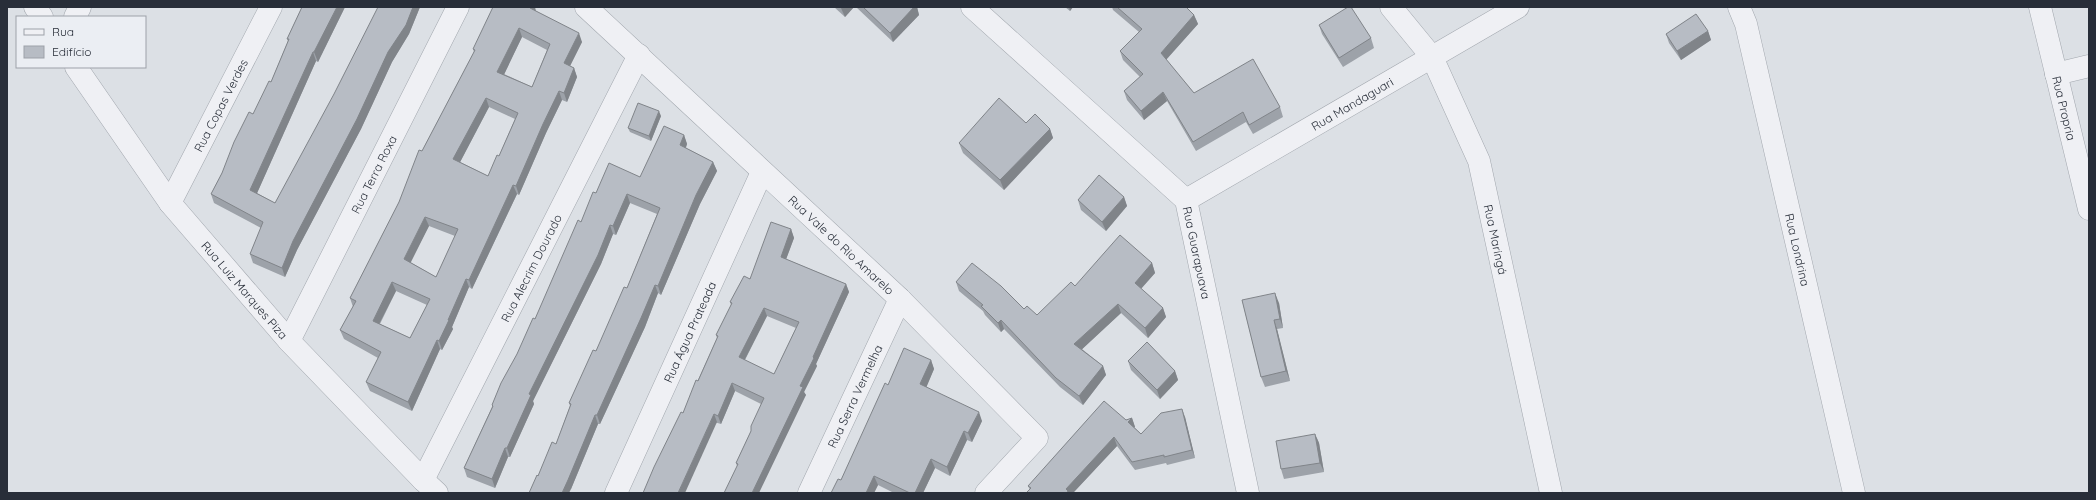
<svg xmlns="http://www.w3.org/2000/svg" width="2096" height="500" font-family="Quicksand,sans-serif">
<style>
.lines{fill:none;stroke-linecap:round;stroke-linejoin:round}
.street-casing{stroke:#a2a7ae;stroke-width:23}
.street{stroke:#eff0f4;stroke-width:22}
.wall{fill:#9da2a9;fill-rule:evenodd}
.shaded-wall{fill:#808489}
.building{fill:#b7bcc4;stroke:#808489;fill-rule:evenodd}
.labels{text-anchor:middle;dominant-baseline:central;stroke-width:3.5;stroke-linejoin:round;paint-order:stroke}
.street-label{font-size:12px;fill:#282e39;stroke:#ebeef3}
</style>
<rect width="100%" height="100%" fill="#dce0e5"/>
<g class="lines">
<defs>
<g id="street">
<polyline points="35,7 42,17"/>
<path id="s1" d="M 586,7 L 900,299 L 1037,438 L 986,493"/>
<path id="s2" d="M 972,7 L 1186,200 L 1248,493"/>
<path id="s3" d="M 1391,7 L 1432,57 L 1479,161 L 1551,493"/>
<path id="s4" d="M 1739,7 L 1746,24 L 1854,493"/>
<path id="s5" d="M 2040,7 L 2089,209"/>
<polyline points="75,17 80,7"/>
<path id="s6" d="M 76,67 L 170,203 L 289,341 L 423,480 L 437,493"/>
<polyline points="2056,74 2089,66"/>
<path id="s7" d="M 1186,200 L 1518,7"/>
<path id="s8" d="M 170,203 L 271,7"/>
<path id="s9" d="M 289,341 L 458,7"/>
<path id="s10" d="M 423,480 L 639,55"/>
<path id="s11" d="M 616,493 L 762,172"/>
<path id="s12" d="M 809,493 L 900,299"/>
</g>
</defs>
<use href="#street" class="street-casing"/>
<use href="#street" class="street"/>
</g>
<g class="wall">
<polygon points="302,7 345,7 318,62 316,61 257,193 275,203 420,7 409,34 392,62 361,129 297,250 285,277 253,263 250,254 261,228 214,203 211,194 253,114 271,82 288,41 287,39"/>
<polygon points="834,7 854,7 845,17"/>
<polygon points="856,7 917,7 919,15 893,42"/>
<polygon points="1065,7 1073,7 1070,11"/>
<polygon points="1112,7 1186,7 1194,15 1198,24 1166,60 1194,93 1280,107 1283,117 1253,134 1246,122 1196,151 1167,101 1144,120 1127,100 1124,91 1140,77 1123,60 1120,51 1139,32 1113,10"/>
<path d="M 536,11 L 582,42 L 570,66 L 574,68 L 577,77 L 567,102 L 562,100 L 546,133 L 519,195 L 517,194 L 472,289 L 469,287 L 452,327 L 453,329 L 442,350 L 440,349 L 412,411 L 370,391 L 366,382 L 378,358 L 344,339 L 340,330 L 353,307 L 350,298 L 399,202 L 422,151 L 474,52 L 473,49 ZM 522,37 L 547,50 L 532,87 L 504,74 ZM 489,107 L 515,119 L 499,156 L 488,176 L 460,162 ZM 429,226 L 455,236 L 436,277 L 410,262 ZM 396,291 L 427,305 L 410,338 L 380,324 Z"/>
<polygon points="1319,25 1371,38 1374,48 1343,67 1322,34"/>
<polygon points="1708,31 1711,40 1681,60 1669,43 1666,34"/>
<polygon points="661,116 651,141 630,132 628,128"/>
<polygon points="1026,123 1050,129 1053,138 1004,190 963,153 959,143"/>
<polygon points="684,135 687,144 686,148 713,162 717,171 700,204 661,295 658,293 645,327 600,424 598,424 571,489 538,476 556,444 570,406 569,403 596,351 627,288 657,214 630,203 616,235 613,234 601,264 533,401 534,404 510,457 508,457 495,488 467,477 464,468 492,407 492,405 535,319 581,222 596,193 640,177"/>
<polygon points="1124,197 1127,206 1106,231 1081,210 1078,200"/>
<path d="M 791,229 L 794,238 L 786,259 L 846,284 L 849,292 L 816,364 L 817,366 L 804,392 L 806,395 L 737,466 L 736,463 L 751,431 L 761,404 L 735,391 L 721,424 L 683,413 L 717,338 L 716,335 L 731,305 L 730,302 ZM 767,316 L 796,328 L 774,374 L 745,360 Z"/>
<polygon points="1152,263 1155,273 1141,289 1163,308 1166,317 1148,338 1121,313 1082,349 1103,366 1106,375 1083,405 1060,387 1004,329 1001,332 985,315 983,311 959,291 956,282 1024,309 1037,315 1075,286"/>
<polygon points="1242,300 1279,303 1283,328 1277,329 1290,381 1265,387 1261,377"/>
<polygon points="931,360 934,369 926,387 982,421 972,442 967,440 950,476 935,468 923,493 894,493 878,485 874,493 831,493 841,480 888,385"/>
<polygon points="1128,361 1175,371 1178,380 1160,399 1131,370"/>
<polygon points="1185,417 1195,458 1167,465 1166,463 1135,470 1117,446 1073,493 1026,493 1030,490 1028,486 1126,420 1132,418 1135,427 1134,427 1141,434"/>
<polygon points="1315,434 1319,443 1324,472 1284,479 1281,469"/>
</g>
<g class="shaded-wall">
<polygon points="337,7 345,7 318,62 314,52"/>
<polygon points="413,7 420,7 409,34 392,62 361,129 297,250 285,277 282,268 293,241 388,52"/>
<polygon points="531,7 535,7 536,11 533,17 530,8"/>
<polygon points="842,7 854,7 845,17 841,8"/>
<polygon points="914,7 917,7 919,15 893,42 890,33"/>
<polygon points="1069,7 1073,7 1070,11"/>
<polygon points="1194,15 1198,24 1164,62 1161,53"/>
<polygon points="519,28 522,37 501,81 497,72"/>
<polygon points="1708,31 1711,40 1681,60 1677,51"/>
<polygon points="579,33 582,42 567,72 564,63"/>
<polygon points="313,52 316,61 254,200 250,190"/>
<polygon points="574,68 577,77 567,102 564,93"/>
<polygon points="559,91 562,100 546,133 519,195 516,186 543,124"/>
<polygon points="1163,92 1167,101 1144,120 1141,111"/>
<polygon points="486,98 489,107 457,168 453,159"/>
<polygon points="659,111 661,116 651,141 649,136"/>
<polygon points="1050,129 1053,138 1004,190 1000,180"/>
<polygon points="684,135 687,144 683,154 680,145"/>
<polygon points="713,162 717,171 700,204 661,295 658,286 696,195"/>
<polygon points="513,185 517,194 472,289 469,280"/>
<polygon points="627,194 630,203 616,235 613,226"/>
<polygon points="1124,197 1127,206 1106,231 1102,222"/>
<polygon points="425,217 429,226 408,268 404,259"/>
<polygon points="610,225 613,234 601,264 533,401 534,404 510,457 507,448 529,394"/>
<polygon points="791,229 794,238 784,265 781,257"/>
<polygon points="1152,263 1155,273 1138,292 1135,283"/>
<polygon points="466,279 469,287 452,327 453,329 442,350 439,341"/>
<polygon points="392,282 396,291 376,330 373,321"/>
<polygon points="846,284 849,292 816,364 817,366 804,392 806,395 759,493 752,493 800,386 813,357"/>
<polygon points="655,285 658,293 645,327 600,424 597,415"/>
<polygon points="1275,293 1279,303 1283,328 1280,319"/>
<polygon points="1118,304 1121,313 1078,353 1074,344"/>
<polygon points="764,308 767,316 742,365 739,357"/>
<polygon points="1163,308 1166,317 1148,338 1145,328"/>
<polygon points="1001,320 1004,329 1001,332 998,323"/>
<polygon points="1274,320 1277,329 1290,381 1286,371"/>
<polygon points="437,340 440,349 412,411 408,402"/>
<polygon points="931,360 934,369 924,393 920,384"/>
<polygon points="1103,366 1106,375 1083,405 1079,396"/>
<polygon points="1175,371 1178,380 1160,399 1157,390"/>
<polygon points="732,383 735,391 721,424 718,416"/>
<polygon points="1182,409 1185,417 1195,458 1192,450"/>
<polygon points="979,412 982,421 972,442 968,433"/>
<polygon points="714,414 717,422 685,493 678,493"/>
<polygon points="595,415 598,424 571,489 569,493 562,493"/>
<polygon points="1132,418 1135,427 1131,430 1128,422"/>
<polygon points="964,431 967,440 950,476 947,467"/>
<polygon points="1315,434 1319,443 1324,472 1320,463"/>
<polygon points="1114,437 1117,446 1073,493 1067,493 1066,489"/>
<polygon points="505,448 508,457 495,488 492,479"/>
<polygon points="931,459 935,468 923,493 915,493"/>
<polygon points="874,476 878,485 874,493 866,493"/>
</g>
<g class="building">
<polygon points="302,7 337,7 314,52 313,52 250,190 275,203 334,94 378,7 413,7 406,25 388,52 357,119 293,241 282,268 250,254 263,222 211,194 222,173 234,142 249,112 253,114 269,81 271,82 289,39 287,39"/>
<path d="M 493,7 L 531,7 L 530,8 L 579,33 L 564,63 L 574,68 L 564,93 L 559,91 L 543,124 L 516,186 L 513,185 L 469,280 L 466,279 L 448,320 L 449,320 L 439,341 L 437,340 L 408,402 L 366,382 L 381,352 L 340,330 L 356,301 L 350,298 L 399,202 L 419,150 L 422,151 L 475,50 L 473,49 ZM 519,28 L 550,44 L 532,87 L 497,72 ZM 486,98 L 518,113 L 499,156 L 497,155 L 488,176 L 453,159 ZM 425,217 L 458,229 L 436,277 L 404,259 ZM 392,282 L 430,299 L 410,338 L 373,321 Z"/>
<polygon points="863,7 914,7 890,33"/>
<polygon points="1117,7 1186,7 1194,15 1161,53 1194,93 1253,59 1280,107 1249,125 1243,112 1193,142 1163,92 1141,111 1124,91 1143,74 1120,51 1142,29"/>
<polygon points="1348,7 1351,7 1371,38 1339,58 1319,25"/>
<polygon points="1696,14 1708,31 1677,51 1666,34"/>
<polygon points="999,98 1026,123 1035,114 1050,129 1000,180 959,143"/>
<polygon points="638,103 659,111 649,136 628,128"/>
<polygon points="664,126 684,135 680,145 713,162 696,195 658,286 655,285 641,318 597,415 595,415 568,480 562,493 529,493 537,475 538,476 552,442 556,444 571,404 569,403 593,350 596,351 624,287 627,288 660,208 627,194 613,226 610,225 598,255 529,394 531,395 507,448 505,448 492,479 464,468 493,406 492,405 501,383 517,354 533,318 535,319 578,220 581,222 593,192 596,193 609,163 640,177"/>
<polygon points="1099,175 1124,197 1102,222 1078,200"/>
<path d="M 771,222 L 791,229 L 781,257 L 846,284 L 813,357 L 814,358 L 800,386 L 803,387 L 752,493 L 724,493 L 738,464 L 736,463 L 751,431 L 751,426 L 764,398 L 732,383 L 718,416 L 714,414 L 678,493 L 643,493 L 654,467 L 681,412 L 683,413 L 696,380 L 698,381 L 718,336 L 716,335 L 732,303 L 730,302 L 744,276 L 750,279 ZM 764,308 L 799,322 L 774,374 L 739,357 Z"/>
<polygon points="1120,235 1152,263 1135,283 1163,308 1145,328 1118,304 1074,344 1103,366 1079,396 1056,378 1001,320 998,323 981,306 983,305 956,282 972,263 1001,286 1024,309 1027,306 1037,315 1071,282 1075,286"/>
<polygon points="1275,293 1280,319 1274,320 1286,371 1261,377 1242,300"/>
<polygon points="1147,342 1175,371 1157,390 1128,361"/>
<polygon points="904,348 931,360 920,384 979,412 968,433 964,431 947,467 931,459 915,493 910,493 874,476 866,493 831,493 838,479 841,480 885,383 888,385"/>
<polygon points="1104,401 1126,420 1132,418 1128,422 1141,434 1161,413 1182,409 1192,450 1164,457 1164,455 1132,462 1114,437 1066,489 1068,491 1067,493 1026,493 1031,488 1028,486"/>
<polygon points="1315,434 1320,463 1281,469 1276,441"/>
</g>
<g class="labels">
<g class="street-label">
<text stroke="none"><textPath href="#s7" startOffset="192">Rua Mandaguari</textPath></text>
<text stroke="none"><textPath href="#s8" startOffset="110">Rua Copas Verdes</textPath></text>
<text stroke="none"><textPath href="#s5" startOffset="104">Rua Propria</textPath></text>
<text stroke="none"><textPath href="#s9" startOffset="187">Rua Terra Roxa</textPath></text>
<text stroke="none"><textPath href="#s3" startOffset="259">Rua Maringá</textPath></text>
<text stroke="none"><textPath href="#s1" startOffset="349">Rua Vale do Rio Amarelo</textPath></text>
<text stroke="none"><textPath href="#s4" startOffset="250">Rua Londrina</textPath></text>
<text stroke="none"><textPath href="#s2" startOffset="342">Rua Guarapuava</textPath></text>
<text stroke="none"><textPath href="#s10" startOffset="238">Rua Alecrim Dourado</textPath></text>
<text stroke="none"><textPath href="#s6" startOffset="280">Rua Luiz Marques Piza</textPath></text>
<text stroke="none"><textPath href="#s11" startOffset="177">Rua Água Prateada</textPath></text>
<text stroke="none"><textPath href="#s12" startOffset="107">Rua Serra Vermelha</textPath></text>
</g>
</g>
<rect width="2096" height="500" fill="none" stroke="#282e39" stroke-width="16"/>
<rect x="16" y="16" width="130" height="52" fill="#ebeef3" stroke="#9da1a9"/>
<rect x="24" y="29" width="20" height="6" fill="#eff0f4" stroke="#9da1a9"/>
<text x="52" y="36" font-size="12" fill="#282e39">Rua</text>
<rect x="24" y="46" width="20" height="12" fill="#b7bcc4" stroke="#9da1a9"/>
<text x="52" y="56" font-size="12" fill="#282e39">Edifício</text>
</svg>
